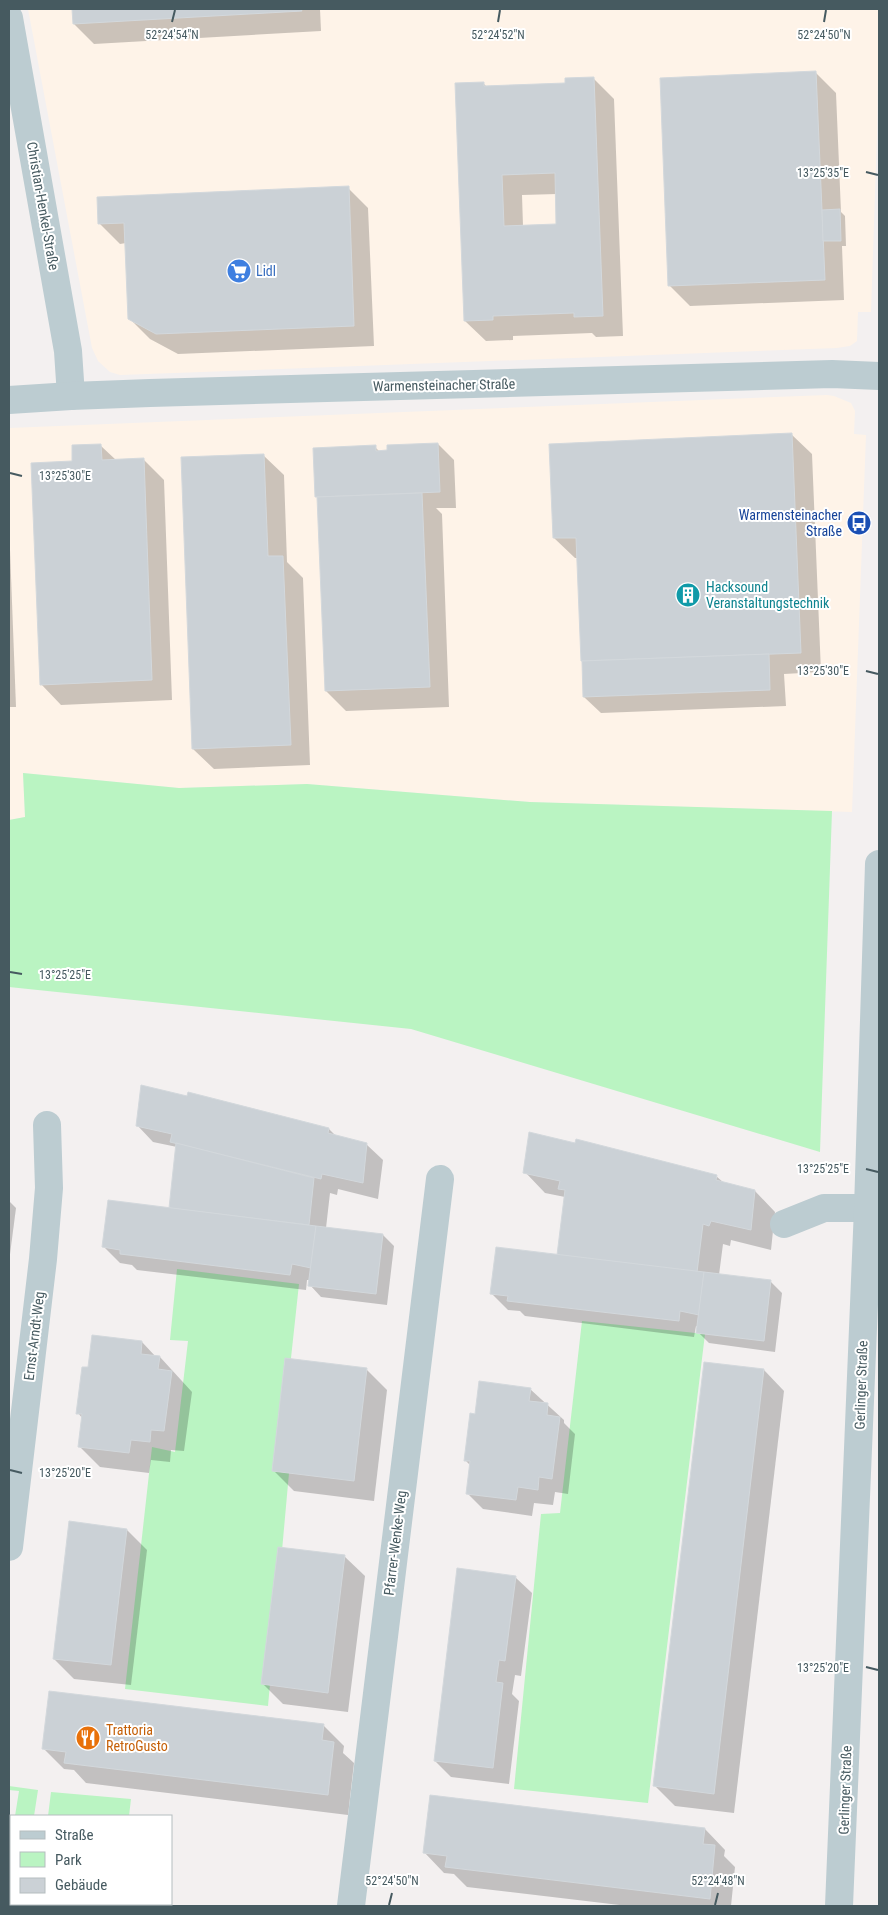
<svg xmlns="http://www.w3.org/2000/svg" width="888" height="1915" font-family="'Roboto Condensed',sans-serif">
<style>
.commercial{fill:#fef3e8}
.green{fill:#baf4c2}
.shadow{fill:#0003;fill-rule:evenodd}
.building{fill:#cbd1d6;stroke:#d3d8dc;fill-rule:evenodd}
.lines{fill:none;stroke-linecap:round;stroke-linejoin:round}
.minor{stroke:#bcccd1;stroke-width:28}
.ticks{fill:none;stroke:#465a60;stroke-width:2}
.labels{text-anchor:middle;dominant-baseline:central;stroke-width:4;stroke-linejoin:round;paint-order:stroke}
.street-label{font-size:14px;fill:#465a60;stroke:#fff}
.shop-label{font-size:14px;fill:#366cbe;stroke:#fff;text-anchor:start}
.transit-label{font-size:14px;fill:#164399;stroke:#fff;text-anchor:end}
.culture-label{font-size:14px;fill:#0d838f;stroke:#fff;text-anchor:start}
.food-label{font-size:14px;fill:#c56008;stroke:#fff;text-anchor:start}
.ticks-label{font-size:12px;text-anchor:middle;fill:#465a60;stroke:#fff;stroke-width:4;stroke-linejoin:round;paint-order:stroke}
</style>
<rect width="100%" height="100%" fill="#f3f0f0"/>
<g class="commercial">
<polygon points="28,9 879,9 877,134 871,312 858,312 857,341 850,346 837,348 120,375 110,372 98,361 92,348"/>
<polygon points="827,395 834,396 851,403 855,411 854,434 866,435 852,812 530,802 307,784 179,788 23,773 25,817 9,820 9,428"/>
</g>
<g class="green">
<polygon points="23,773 179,788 307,784 530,802 832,811 820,1152 411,1029 9,987 9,820 25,817"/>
<polygon points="177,1269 299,1284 279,1469 289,1473 268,1706 125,1689 152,1447 175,1452 188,1341 170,1340"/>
<polygon points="582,1321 705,1334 648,1803 514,1789 541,1514 560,1513"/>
<polygon points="9,1786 38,1790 34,1816 15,1816 19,1791 9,1790"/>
<polygon points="51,1792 131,1799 129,1816 48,1816"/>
</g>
<g class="shadow">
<polygon points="73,9 320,9 321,31 94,44 74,24"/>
<polygon points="816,73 836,93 841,212 845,216 846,246 842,246 844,300 690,306 669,285"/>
<path d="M 593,78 L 614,99 L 623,336 L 596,337 L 592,333 L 513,336 L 513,340 L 486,341 L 465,321 L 483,83 L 487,87 L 566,84 ZM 557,194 L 558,225 L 523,226 L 522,195 Z"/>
<polygon points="348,188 368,208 374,346 178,354 150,339 129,318 126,243 120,244 99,223"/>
<polygon points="791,434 812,454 821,672 784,674 786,706 601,713 584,697 578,558 575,558 554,538"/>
<polygon points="438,444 454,460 456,508 436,508 442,514 449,707 346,711 326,691 318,498 316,496 375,447 380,452"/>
<polygon points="101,446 116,460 143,459 164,480 172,700 61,705 41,684 73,462"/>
<polygon points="263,455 284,475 287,562 303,578 310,765 214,769 193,749"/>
<polygon points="9,523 16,707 9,707"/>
<polygon points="189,1093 329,1129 336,1136 366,1144 383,1160 378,1199 338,1189 337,1195 330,1193 326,1228 383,1235 394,1246 387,1305 321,1297 310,1285 310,1280 307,1280 306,1290 137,1270 132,1265 120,1263 103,1246 170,1209 177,1147 153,1142 137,1125 188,1098"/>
<polygon points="525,1172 716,1176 724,1183 755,1191 775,1212 771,1250 731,1240 730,1246 723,1244 719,1275 771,1282 782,1293 775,1352 709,1343 698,1332 698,1327 696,1326 694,1337 525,1316 520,1311 508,1310 491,1293 558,1256 565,1197 545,1193"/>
<polygon points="9,1201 16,1208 9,1262"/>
<polygon points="142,1342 156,1357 160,1357 192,1392 184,1451 171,1450 170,1462 151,1460 149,1473 100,1467 79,1446 83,1419 78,1413 89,1369"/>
<polygon points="367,1370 387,1390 374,1501 294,1491 273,1470"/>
<polygon points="764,1370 784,1391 734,1813 675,1806 655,1786"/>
<polygon points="530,1389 564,1420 564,1423 575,1434 568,1494 555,1492 553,1505 534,1503 532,1516 483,1509 467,1493 470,1465 465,1460 476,1415"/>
<polygon points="127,1530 147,1550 131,1685 74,1679 54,1659"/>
<polygon points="344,1556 365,1576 348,1712 283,1704 263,1684"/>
<polygon points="515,1577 532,1593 521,1676 515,1675 512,1694 519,1701 509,1784 451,1777 435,1761"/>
<polygon points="50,1692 324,1726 344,1746 343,1753 354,1763 348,1815 86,1783 74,1770 64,1769 43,1748"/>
<polygon points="705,1829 725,1850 724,1856 735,1867 731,1906 628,1906 467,1887 454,1874 444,1873 424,1852"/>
</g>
<g class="building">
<polygon points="72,9 301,9 302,11 73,24"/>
<polygon points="816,71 825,280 668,286 660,78"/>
<path d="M 594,77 L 603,316 L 574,317 L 574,313 L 493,316 L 493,320 L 464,321 L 455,83 L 484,82 L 484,86 L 565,83 L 565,78 ZM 555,173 L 556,224 L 504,226 L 502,175 Z"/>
<polygon points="349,186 354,326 156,334 128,319 124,223 98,224 97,197"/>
<polygon points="840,209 841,241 823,241 822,210"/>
<polygon points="792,433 801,653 581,661 576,538 553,538 549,444"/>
<polygon points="438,443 440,492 315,497 313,448 376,445 376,451 387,450 387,445"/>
<polygon points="101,444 102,460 144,458 152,680 40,685 31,463 72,461 72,445"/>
<polygon points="264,454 268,556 283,556 291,745 192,749 181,457"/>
<polygon points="422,493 430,687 325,691 317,497"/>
<polygon points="769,654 770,690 583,697 582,661"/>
<polygon points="141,1085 187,1096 188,1092 329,1128 328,1133 367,1143 363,1183 322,1174 321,1179 170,1142 172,1134 136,1126"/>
<polygon points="529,1132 575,1143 576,1139 717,1175 716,1180 755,1190 751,1230 711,1221 709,1226 703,1224 697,1272 557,1255 565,1190 558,1189 560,1181 523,1173"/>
<polygon points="176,1143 314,1178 309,1225 169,1208"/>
<polygon points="108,1200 316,1226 311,1268 292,1264 290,1275 120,1254 120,1250 102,1247"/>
<polygon points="316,1226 383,1234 376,1294 308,1286"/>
<polygon points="496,1247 704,1272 699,1315 680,1311 679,1321 507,1301 508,1296 490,1294"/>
<polygon points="704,1272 771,1280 764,1341 696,1333"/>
<polygon points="92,1335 142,1341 141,1354 160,1356 158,1369 172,1371 164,1431 151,1430 150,1442 131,1440 129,1453 78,1447 82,1414 76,1414 82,1367 88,1367"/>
<polygon points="285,1358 367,1368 354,1481 272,1471"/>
<polygon points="704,1362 764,1369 714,1794 653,1786"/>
<polygon points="479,1381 531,1388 529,1401 548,1403 547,1415 560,1417 552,1479 539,1477 538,1490 518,1487 516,1500 466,1494 470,1461 464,1461 470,1413 475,1414"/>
<polygon points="69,1521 127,1529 111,1665 53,1659"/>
<polygon points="278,1547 345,1555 328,1693 261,1684"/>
<polygon points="457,1568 516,1576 505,1661 499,1660 496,1682 503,1683 493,1768 434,1761"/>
<polygon points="49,1691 324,1724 322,1740 334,1742 328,1795 64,1763 66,1752 42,1749"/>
<polygon points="430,1795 705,1828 703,1844 715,1845 710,1899 445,1867 447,1856 423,1853"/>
</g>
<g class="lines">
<g class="minor">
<polyline points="9,18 68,351 71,396"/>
<polyline points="9,400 71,396 150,393 832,374 879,376"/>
<polyline points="784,1224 824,1208 868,1208"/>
<polyline points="9,1547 43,1259 49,1188 47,1125"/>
<polyline points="351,1906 440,1179"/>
<polyline points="839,1906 868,1208 879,864"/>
</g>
</g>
<path class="ticks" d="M 172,22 L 175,10M 498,22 L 500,10M 824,22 L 826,10M 866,172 L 878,175M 10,473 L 22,476M 866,671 L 878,674M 10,972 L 22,974M 866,1169 L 878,1172M 10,1470 L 22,1473M 866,1667 L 878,1670M 389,1905 L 392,1893M 715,1905 L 718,1893"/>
<defs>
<symbol id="supermarket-disc" viewBox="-11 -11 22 22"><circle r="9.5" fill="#3f7fe0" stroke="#fff"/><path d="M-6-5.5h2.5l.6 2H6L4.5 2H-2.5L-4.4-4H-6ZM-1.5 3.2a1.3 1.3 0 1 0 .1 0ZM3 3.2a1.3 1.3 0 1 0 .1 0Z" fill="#fff"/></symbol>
<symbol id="bus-disc" viewBox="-11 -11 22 22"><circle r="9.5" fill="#1a4fb4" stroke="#fff"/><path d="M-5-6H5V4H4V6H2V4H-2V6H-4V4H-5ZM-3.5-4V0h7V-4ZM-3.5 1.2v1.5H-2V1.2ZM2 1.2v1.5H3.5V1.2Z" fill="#fff"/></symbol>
<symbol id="building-disc" viewBox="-11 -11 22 22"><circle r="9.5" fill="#0f9aa8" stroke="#fff"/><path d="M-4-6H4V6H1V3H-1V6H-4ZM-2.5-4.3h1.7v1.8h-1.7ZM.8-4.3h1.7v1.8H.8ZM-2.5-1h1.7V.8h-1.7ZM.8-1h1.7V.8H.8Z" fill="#fff"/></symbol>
<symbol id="restaurant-disc" viewBox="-11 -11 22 22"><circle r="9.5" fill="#e8710a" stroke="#fff"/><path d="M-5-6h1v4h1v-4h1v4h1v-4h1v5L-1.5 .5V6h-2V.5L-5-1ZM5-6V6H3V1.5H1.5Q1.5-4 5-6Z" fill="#fff"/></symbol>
</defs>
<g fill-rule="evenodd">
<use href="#supermarket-disc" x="225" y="257" width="28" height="28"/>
<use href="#bus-disc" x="845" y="509" width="28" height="28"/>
<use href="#building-disc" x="674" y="581" width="28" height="28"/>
<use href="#restaurant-disc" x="74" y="1724" width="28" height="28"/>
</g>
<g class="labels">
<g class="street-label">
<text transform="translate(43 206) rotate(80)">Christian-Henkel-Straße</text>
<text transform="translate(444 385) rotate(-1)">Warmensteinacher Straße</text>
<text transform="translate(34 1336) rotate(-83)">Ernst-Arndt-Weg</text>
<text transform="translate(861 1385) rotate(-88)">Gerlinger Straße</text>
<text transform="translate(395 1543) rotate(-83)">Pfarrer-Wenke-Weg</text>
<text transform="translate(845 1790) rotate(-88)">Gerlinger Straße</text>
</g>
<g class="shop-label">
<text x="256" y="271">Lidl</text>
</g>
<g class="transit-label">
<text x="842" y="515">Warmensteinacher<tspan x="842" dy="16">Straße</tspan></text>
</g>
<g class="culture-label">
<text x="706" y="587">Hacksound<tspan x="706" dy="16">Veranstaltungstechnik</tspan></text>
</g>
<g class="food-label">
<text x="106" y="1730">Trattoria<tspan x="106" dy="16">RetroGusto</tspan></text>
</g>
</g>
<g class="ticks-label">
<text x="498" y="39">52°24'52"N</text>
<text x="824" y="39">52°24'50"N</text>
<text x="172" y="39">52°24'54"N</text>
<text x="823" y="177">13°25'35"E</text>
<text x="65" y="480">13°25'30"E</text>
<text x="823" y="675">13°25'30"E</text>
<text x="65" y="979">13°25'25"E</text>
<text x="823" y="1173">13°25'25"E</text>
<text x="65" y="1477">13°25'20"E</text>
<text x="823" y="1672">13°25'20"E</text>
<text x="392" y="1885">52°24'50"N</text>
<text x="718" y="1885">52°24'48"N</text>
</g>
<rect width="888" height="1915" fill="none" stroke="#465a60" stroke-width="20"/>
<rect x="10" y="1815" width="162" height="90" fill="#ffffff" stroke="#b5bdbf"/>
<rect x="20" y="1831" width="25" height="8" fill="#bcccd1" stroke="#b5bdbf"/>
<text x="55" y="1840" font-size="15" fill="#465a60">Straße</text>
<rect x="20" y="1852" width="25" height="15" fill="#baf4c2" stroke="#b5bdbf"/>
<text x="55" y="1865" font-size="15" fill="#465a60">Park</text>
<rect x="20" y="1878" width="25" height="15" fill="#cbd1d6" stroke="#b5bdbf"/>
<text x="55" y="1890" font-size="15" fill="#465a60">Gebäude</text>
</svg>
